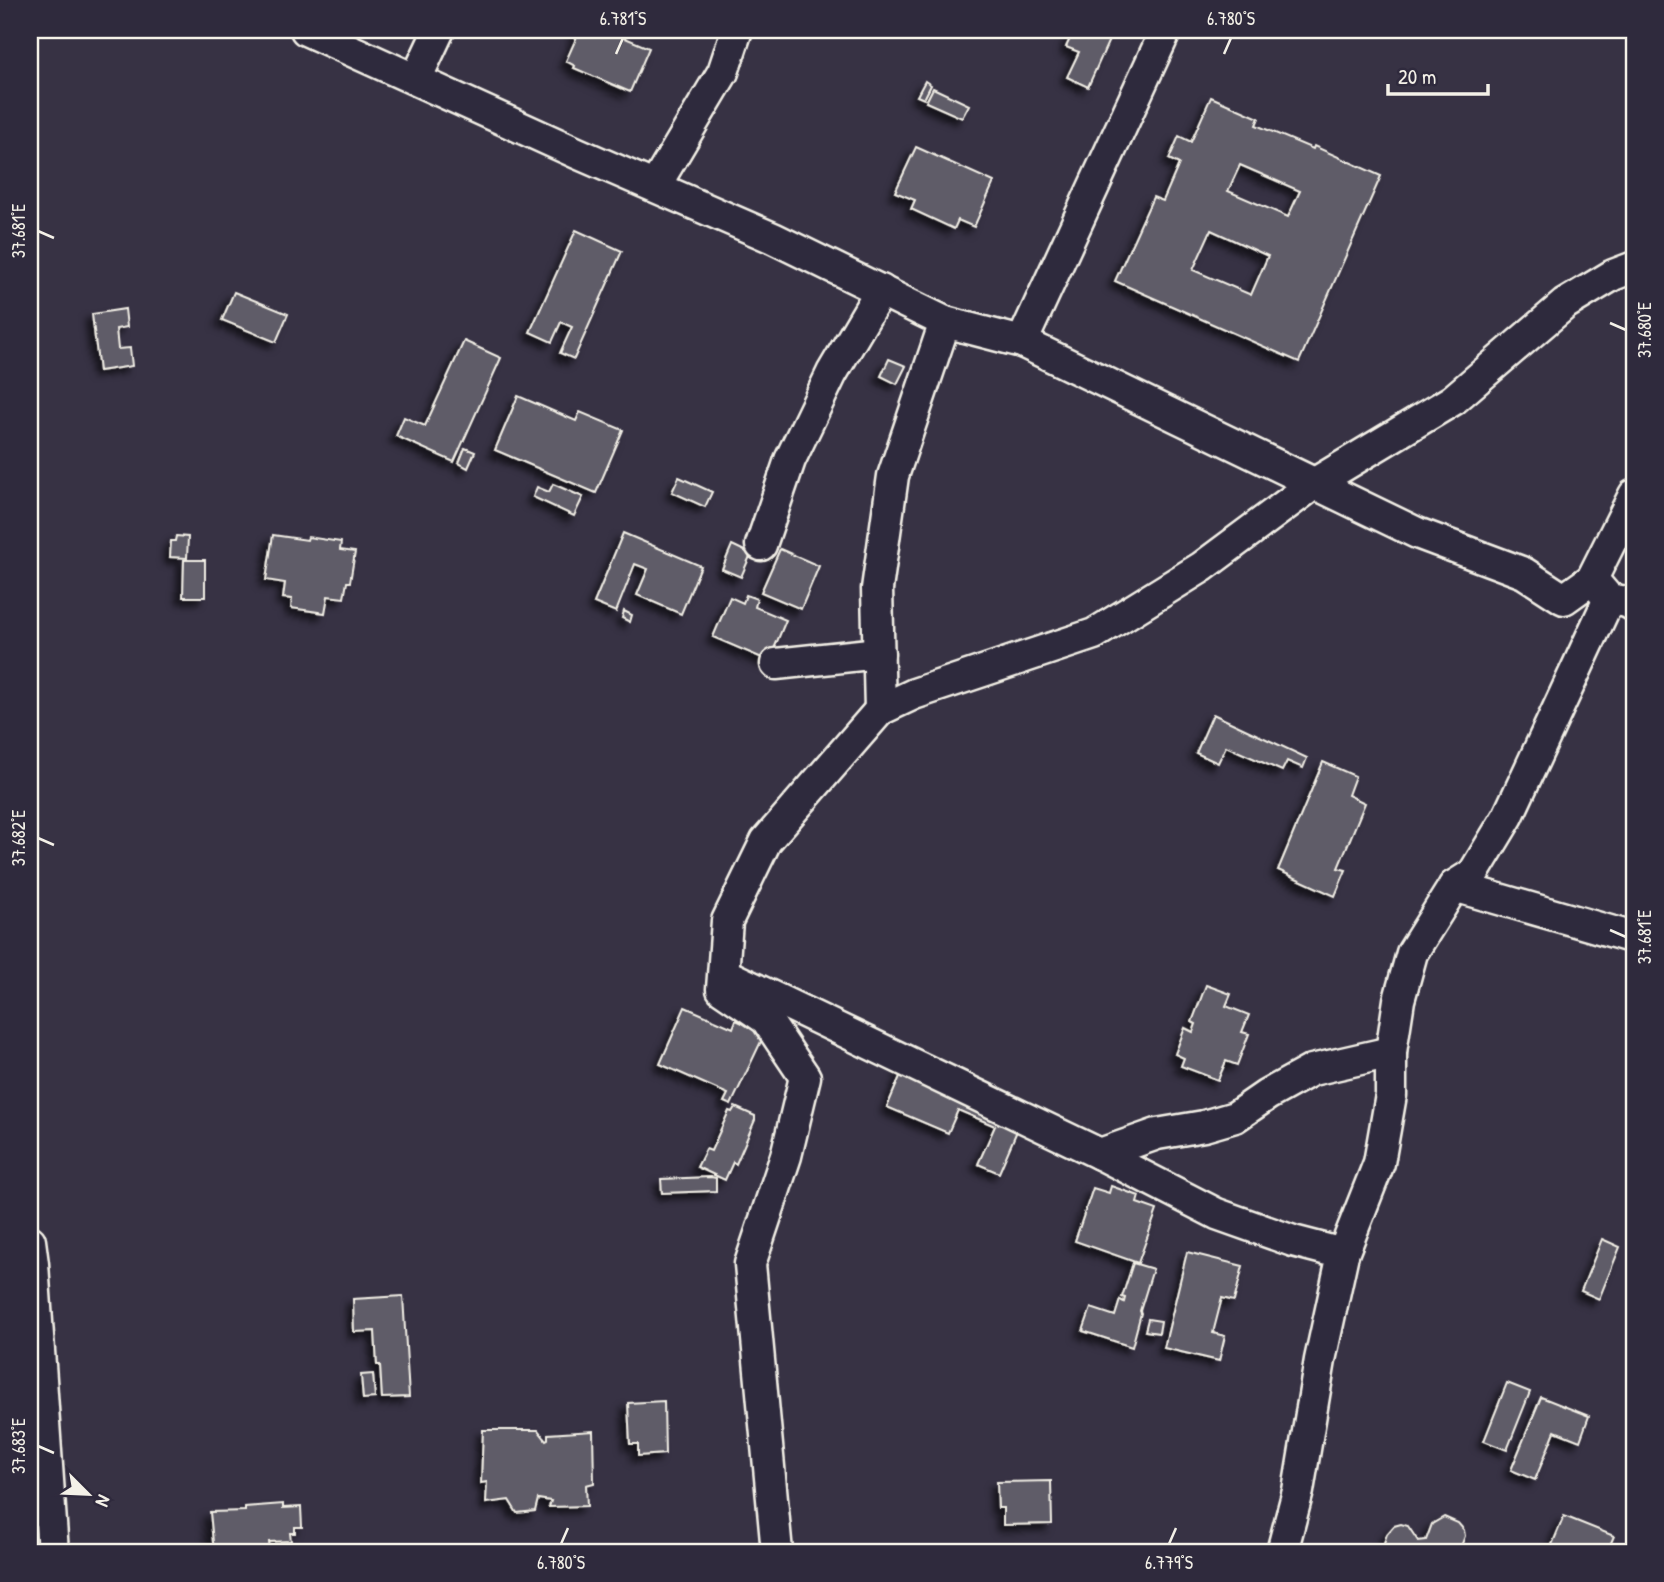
<svg xmlns="http://www.w3.org/2000/svg" width="1664" height="1582" font-family="'Patrick Hand',sans-serif">
<style>
.building{fill:#5f5c67;stroke:#f4f1e8;stroke-width:2;fill-rule:evenodd;filter:url(#shadow)}
.lines{fill:none;stroke-linecap:round;stroke-linejoin:round}
.minor-casing{stroke:#f4f1e8;stroke-width:35}
.minor{stroke:#2f2a3d;stroke-width:30}
.ticks{fill:none;stroke:#f4f1e8;stroke-width:2.5}
.neatline{fill:none;stroke:#f4f1e8;stroke-width:2.5}
.ticks-label{font-size:18px;text-anchor:middle;fill:#f4f1e8}
</style>
<defs>
<filter id="shadow"><feDropShadow dx="-6" dy="6" stdDeviation="3.5" flood-color="#0009"/></filter>
</defs>
<rect width="100%" height="100%" fill="#373244"/>
<filter id="ink" filterUnits="userSpaceOnUse"><feTurbulence type="fractalNoise" baseFrequency=".0143" numOctaves="2"/><feDisplacementMap in="SourceGraphic" scale="14" xChannelSelector="R" yChannelSelector="G"/><feConvolveMatrix kernelMatrix="1 2 1 2 8 2 1 2 1" color-interpolation-filters="sRGB"/></filter>
<g filter="url(#ink)">
<g class="building">
<polygon points="572,30 620,30 618,35 649,48 630,92 574,68 575,66 566,61 579,32"/>
<polygon points="1074,30 1086,30 1109,40 1088,87 1067,77 1079,52 1066,47"/>
<polygon points="925,81 931,85 924,99 917,96"/>
<polygon points="933,88 969,105 962,118 926,102"/>
<path d="M 1211,97 L 1259,118 L 1256,125 L 1313,149 L 1314,146 L 1381,176 L 1299,362 L 1115,281 L 1153,197 L 1163,201 L 1179,164 L 1169,159 L 1179,136 L 1191,142 ZM 1240,165 L 1300,191 L 1288,217 L 1228,191 ZM 1211,230 L 1268,256 L 1251,295 L 1193,270 Z"/>
<polygon points="916,147 994,182 974,227 958,220 954,229 911,209 915,200 895,192"/>
<polygon points="576,230 622,251 574,359 560,353 572,327 561,322 552,342 530,332"/>
<polygon points="234,292 288,314 276,342 222,320"/>
<polygon points="125,309 127,327 116,329 118,349 130,348 132,366 99,371 92,314"/>
<polygon points="464,341 501,358 454,462 396,436 404,417 425,426"/>
<polygon points="889,359 906,366 897,384 881,376"/>
<polygon points="518,396 576,421 580,412 623,430 596,493 495,450"/>
<polygon points="465,448 475,452 468,468 459,463"/>
<polygon points="679,477 712,492 705,507 672,492"/>
<polygon points="553,484 583,497 574,516 533,497 537,487 549,492"/>
<polygon points="623,533 701,566 681,614 637,595 648,569 635,564 616,612 594,603"/>
<polygon points="273,535 307,540 308,537 341,542 340,550 355,552 350,582 347,582 344,598 328,596 325,613 291,608 292,599 283,598 285,583 266,580"/>
<polygon points="176,536 188,537 187,558 170,557 171,541 175,541"/>
<polygon points="732,545 751,554 741,577 722,569"/>
<polygon points="780,549 819,566 801,609 761,592"/>
<polygon points="184,560 205,560 205,597 183,597"/>
<polygon points="746,595 757,599 755,607 786,620 769,661 713,637 730,597 743,603"/>
<polygon points="624,611 632,615 630,622 622,618"/>
<polygon points="1213,714 1307,758 1303,768 1287,761 1282,771 1226,746 1218,763 1196,753"/>
<polygon points="1323,762 1355,776 1348,795 1365,803 1338,868 1346,870 1335,896 1278,870"/>
<polygon points="1206,985 1231,994 1226,1006 1249,1015 1242,1032 1249,1034 1237,1065 1226,1061 1218,1080 1181,1066 1184,1058 1175,1054 1185,1028 1193,1032 1196,1024 1192,1022"/>
<polygon points="685,1007 733,1028 736,1020 765,1033 731,1105 724,1102 728,1094 660,1064"/>
<polygon points="907,1060 1025,1112 999,1173 978,1164 995,1126 958,1110 948,1133 887,1107"/>
<polygon points="735,1107 755,1116 755,1120 736,1164 733,1162 725,1180 697,1167 706,1149 711,1151 729,1111 732,1112"/>
<polygon points="711,1177 716,1178 716,1191 662,1193 661,1179"/>
<polygon points="1111,1186 1139,1196 1137,1203 1157,1210 1138,1263 1075,1241 1093,1188 1109,1193"/>
<polygon points="1602,1239 1620,1247 1599,1299 1581,1291"/>
<polygon points="1187,1252 1243,1266 1234,1301 1222,1298 1213,1333 1225,1336 1219,1361 1164,1348"/>
<polygon points="1133,1263 1153,1269 1140,1311 1141,1313 1132,1347 1083,1331 1091,1308 1115,1316 1120,1300 1124,1302 1125,1298 1122,1297"/>
<polygon points="403,1296 409,1397 382,1398 380,1365 377,1365 375,1331 354,1332 353,1299"/>
<polygon points="1148,1319 1161,1321 1159,1333 1145,1331"/>
<polygon points="373,1374 375,1398 363,1399 361,1375"/>
<polygon points="1507,1383 1530,1392 1507,1450 1484,1441"/>
<polygon points="1541,1397 1589,1416 1580,1441 1555,1431 1535,1480 1511,1470"/>
<polygon points="664,1401 665,1454 638,1456 638,1444 630,1444 628,1403"/>
<polygon points="483,1430 538,1430 546,1440 548,1439 548,1434 593,1431 594,1483 586,1485 587,1506 549,1507 551,1501 538,1499 535,1511 517,1513 509,1500 486,1503 487,1482 481,1483"/>
<polygon points="1051,1481 1052,1524 1003,1525 1003,1508 998,1508 997,1482"/>
<polygon points="283,1504 283,1508 301,1507 302,1527 295,1527 295,1533 290,1533 291,1541 269,1542 270,1552 214,1552 210,1512 245,1511 245,1507"/>
<polygon points="1564,1516 1614,1536 1607,1552 1549,1552"/>
<polygon points="1444,1517 1458,1523 1464,1530 1465,1536 1460,1549 1468,1552 1388,1552 1384,1543 1387,1534 1394,1526 1401,1524 1408,1526 1418,1541 1426,1540 1432,1524"/>
<polygon points="445,1547 446,1552 416,1552 416,1549"/>
<polygon points="1022,1549 1059,1552 1022,1552"/>
</g>
<g class="lines">
<defs>
<g id="minor">
<polyline points="306,30 577,153 773,238 945,322 1022,342 1417,533 1524,573 1564,599 1592,579 1609,599 1627,602 1634,606"/>
<polyline points="416,79 439,30"/>
<polyline points="655,186 723,72 737,30"/>
<polyline points="1022,342 1166,30"/>
<polyline points="761,545 790,460 832,373 881,290"/>
<polyline points="1592,579 1634,495"/>
<polyline points="776,664 879,653"/>
<polyline points="880,710 877,589 893,476 945,322"/>
<polyline points="1454,886 1634,938"/>
<polyline points="733,978 1100,1154 1217,1214 1293,1241 1343,1254"/>
<polyline points="1100,1154 1157,1134 1204,1126 1235,1117 1267,1095 1312,1070 1391,1052"/>
<polyline points="30,1241 33,1264 53,1552"/>
<polyline points="777,1552 750,1264 786,1156 805,1077 766,1019 722,989 727,921 766,841 880,710 914,694 1094,634 1202,567 1315,483 1453,400 1565,304 1613,275 1634,267"/>
<polyline points="1282,1552 1298,1491 1320,1360 1343,1254 1379,1163 1391,1095 1391,1052 1399,1000 1412,953 1454,886 1473,874 1508,816 1609,599"/>
</g>
</defs>
<use href="#minor" class="minor-casing"/>
<use href="#minor" class="minor"/>
</g>
</g>
<path class="ticks" d="M 616,54 L 623,38M 1224,54 L 1231,38M 38,231 L 54,238M 1610,323 L 1626,330M 38,838 L 54,845M 1610,930 L 1626,937M 38,1446 L 54,1453M 561,1544 L 568,1528M 1169,1544 L 1176,1528"/>
<rect width="1664" height="1582" fill="none" stroke="#2f2a3d" stroke-width="77"/>
<g transform="translate(88 1494) rotate(114)" stroke="#2f2a3d" stroke-width="5" paint-order="stroke">
<path d="M0-5L12 26L0 18L-12 26Z" fill="#f4f1e8"/>
<text y="-10" font-size="19" font-weight="bold" text-anchor="middle" fill="#f4f1e8">N</text>
</g>
<path d="M1388 84v10h100v-10" fill="none" stroke="#f4f1e8" stroke-width="3.5"/>
<text x="1398" y="84" font-size="21" fill="#f4f1e8" stroke="#2f2a3d" stroke-width="5" paint-order="stroke">20 m</text>
<rect x="38" y="38" width="1588" height="1506" class="neatline"/>
<g class="ticks-label">
<text x="623" y="25">6.781°S</text>
<text x="1231" y="25">6.780°S</text>
<text transform="translate(19 231) rotate(-90)" y="6">37.681°E</text>
<text transform="translate(1645 330) rotate(-90)" y="6">37.680°E</text>
<text transform="translate(19 838) rotate(-90)" y="6">37.682°E</text>
<text transform="translate(1645 937) rotate(-90)" y="6">37.681°E</text>
<text transform="translate(19 1446) rotate(-90)" y="6">37.683°E</text>
<text x="561" y="1569">6.780°S</text>
<text x="1169" y="1569">6.779°S</text>
</g>
</svg>
